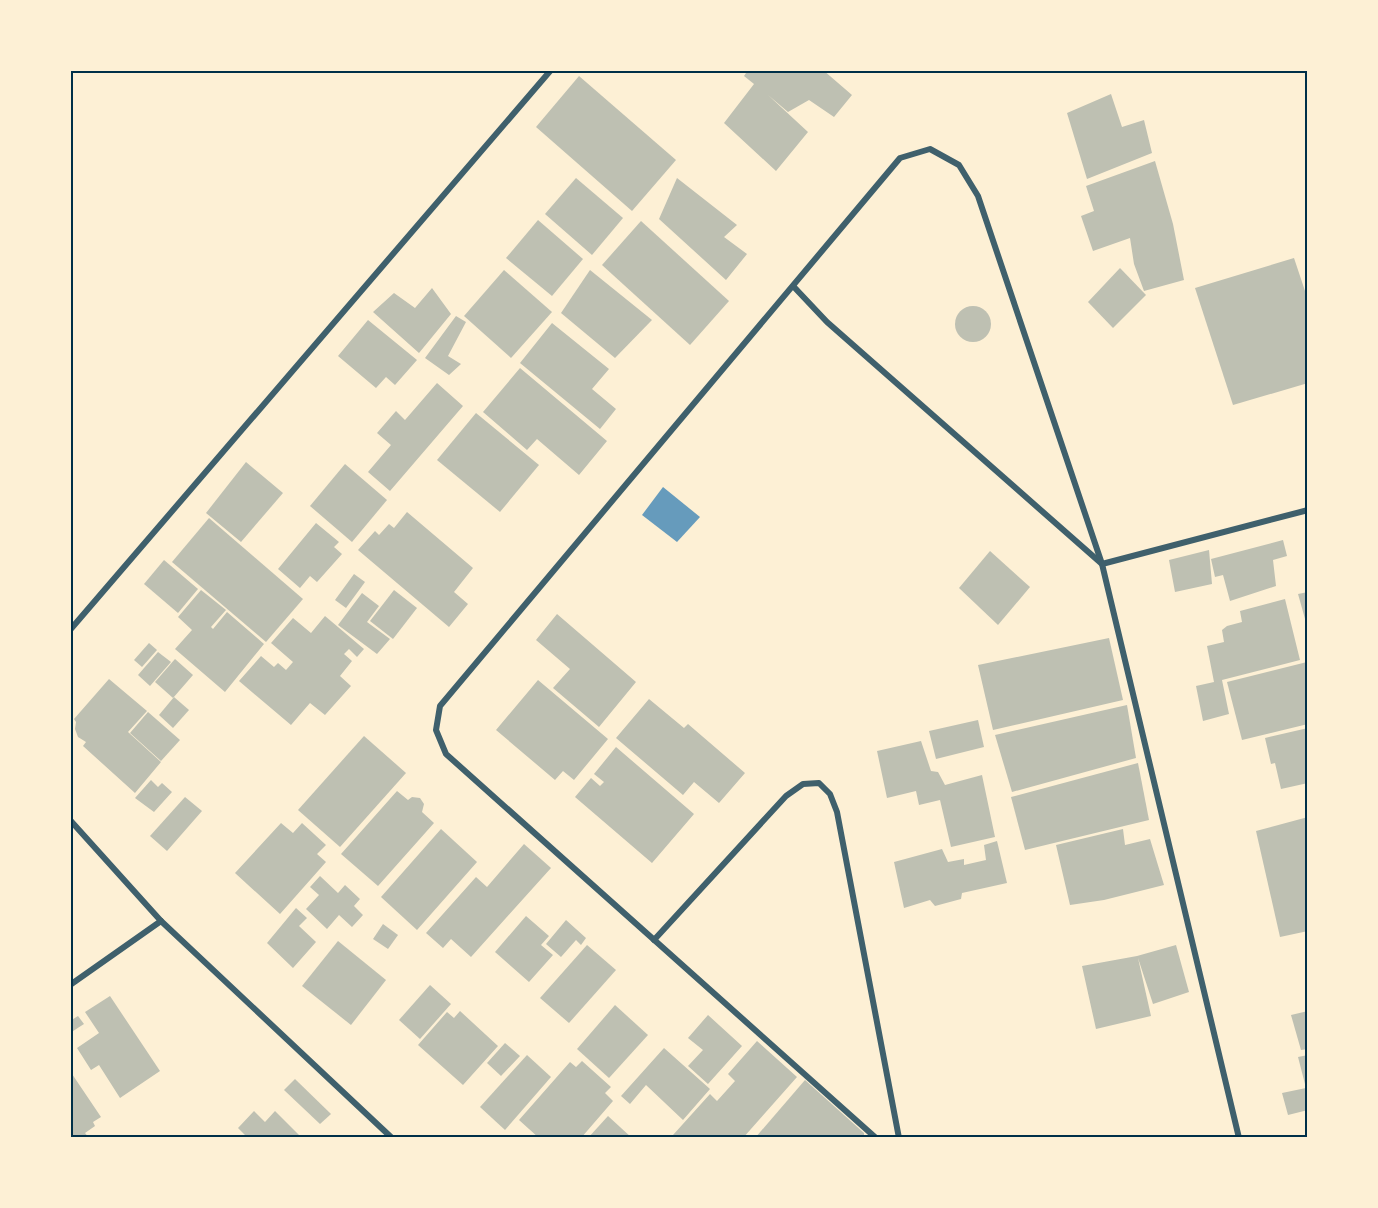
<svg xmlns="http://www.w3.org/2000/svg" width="1378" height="1208" font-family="Rubik,sans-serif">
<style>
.water{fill:#669bbc}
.building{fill:#bec0b2}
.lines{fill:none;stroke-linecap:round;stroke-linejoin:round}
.minor{stroke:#3f606c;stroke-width:6}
.neatline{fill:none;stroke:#003049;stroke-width:2}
</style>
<rect width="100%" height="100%" fill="#fdf0d5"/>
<polygon class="water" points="663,487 700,517 677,542 642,515"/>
<g class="building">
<polygon points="748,70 823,70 852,95 834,117 809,100 788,112 768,95 808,132 776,171 724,123 754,84 744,76"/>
<polygon points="579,76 676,160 632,211 536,127"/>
<polygon points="1111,94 1122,127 1144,120 1152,153 1087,179 1067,113"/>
<polygon points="1155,161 1173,224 1184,280 1144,291 1134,264 1130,238 1093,251 1081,216 1094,211 1086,186"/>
<polygon points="576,178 623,218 592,255 545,214"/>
<polygon points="677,178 737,225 724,237 747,254 726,280 659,219"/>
<polygon points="538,220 583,259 552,296 506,258"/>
<polygon points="641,221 729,301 690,345 602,265"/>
<polygon points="1294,258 1308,300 1308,383 1233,405 1195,288"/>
<polygon points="1120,268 1146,295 1113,328 1088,302"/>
<polygon points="504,270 552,312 511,358 464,316"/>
<polygon points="590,270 652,320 615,358 561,313"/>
<polygon points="432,288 451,314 419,353 373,312 394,293 415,308"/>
<circle cx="973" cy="324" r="18"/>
<polygon points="456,316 466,322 448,356 461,364 449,375 425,358"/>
<polygon points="368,320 417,360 395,385 386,377 376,388 338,356"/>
<polygon points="552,323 609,369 592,389 616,409 600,429 520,363"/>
<polygon points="520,368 607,441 579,475 537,439 527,450 483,412"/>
<polygon points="437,383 463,406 390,491 368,472 391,445 377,433 396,411 405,420"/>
<polygon points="476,413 539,465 500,512 437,460"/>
<polygon points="246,462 283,493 241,542 206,513"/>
<polygon points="345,464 387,500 352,542 310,506"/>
<polygon points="407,512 473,568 454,592 468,604 449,627 358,550 375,531 379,535 389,524 394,528"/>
<polygon points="209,518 303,599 266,642 172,562"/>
<polygon points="316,523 339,542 334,547 342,554 317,582 310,576 300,588 278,569"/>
<polygon points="1283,540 1287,556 1273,560 1276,586 1230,601 1223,575 1215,577 1211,559"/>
<polygon points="1209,550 1212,584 1175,592 1169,560"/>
<polygon points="990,551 1030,587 998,625 959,588"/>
<polygon points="164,560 198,589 178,613 144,584"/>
<polygon points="354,574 365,582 346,608 335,600"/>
<polygon points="201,590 226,610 211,627 213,629 227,612 264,644 225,692 175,649 192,630 178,617"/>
<polygon points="394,590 417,608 393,639 370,621"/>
<polygon points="1308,592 1308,626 1307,626 1298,594"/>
<polygon points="362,593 379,606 367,622 390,639 377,654 338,625"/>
<polygon points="1285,599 1300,660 1222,680 1229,714 1203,721 1196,686 1214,682 1207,646 1224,642 1222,630 1227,626 1242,622 1240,611"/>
<polygon points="557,614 636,682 599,727 553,688 570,669 536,640"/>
<polygon points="325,616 364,649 357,657 349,649 344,654 352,661 340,676 351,686 325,715 310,703 291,725 239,681 261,656 274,667 278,663 286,670 293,662 271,643 293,618 311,633"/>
<polygon points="1109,638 1123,700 993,730 978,665"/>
<polygon points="149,643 157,650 142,667 134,660"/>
<polygon points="158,652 171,662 150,686 138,675"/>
<polygon points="175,659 193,675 173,698 155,682"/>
<polygon points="1307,662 1308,724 1242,740 1227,682"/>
<polygon points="109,679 147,711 128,732 161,762 135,793 83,746 86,742 78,737 75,729 76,722 74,719"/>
<polygon points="538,680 608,739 574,780 563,771 555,780 496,730"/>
<polygon points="174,697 189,710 173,728 159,715"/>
<polygon points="649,699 684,728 688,724 745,773 719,803 694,782 683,795 616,738"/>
<polygon points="1127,705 1136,758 1012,792 995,735"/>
<polygon points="148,712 180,740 161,761 130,733"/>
<polygon points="978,720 984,747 936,759 929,731"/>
<polygon points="1308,728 1308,783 1281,789 1275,763 1271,764 1265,738"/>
<polygon points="364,736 406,773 340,847 298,810"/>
<polygon points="921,741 931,771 938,772 945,785 982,775 995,837 951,847 940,800 919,805 916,791 887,798 877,751"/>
<polygon points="616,747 694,814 652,863 575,797 591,778 600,786 604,782 594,774"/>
<polygon points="1138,763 1149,820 1025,850 1011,797"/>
<polygon points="151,780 158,787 162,783 172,792 154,812 135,798"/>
<polygon points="397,791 408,800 412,797 420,798 424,804 422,812 434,823 378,886 341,854"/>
<polygon points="185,797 202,811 167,851 150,836"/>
<polygon points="1308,817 1308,931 1280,937 1256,831"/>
<polygon points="281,823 293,833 302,823 326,845 317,854 326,862 280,914 235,873"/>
<polygon points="441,829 477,862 417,930 381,897"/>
<polygon points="1123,829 1125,845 1150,839 1164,885 1104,900 1070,905 1056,845"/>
<polygon points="997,841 1007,883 962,893 961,899 935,906 930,900 904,908 894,862 942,849 948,862 964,859 964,865 986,860 984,845"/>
<polygon points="524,844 551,868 471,957 451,939 443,948 426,933 476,877 487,887"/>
<polygon points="320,876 338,893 345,885 360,899 354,906 363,915 352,927 339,915 327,929 306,909 319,895 310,887"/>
<polygon points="296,908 307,918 299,926 316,942 293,968 267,943"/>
<polygon points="526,916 549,936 541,945 553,955 529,982 495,952"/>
<polygon points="566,920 586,938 581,945 576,940 561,957 546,944"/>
<polygon points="383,924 398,935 388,949 373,939"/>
<polygon points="338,941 386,980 351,1025 302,986"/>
<polygon points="587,945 616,970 569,1023 540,998"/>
<polygon points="1176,945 1189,992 1153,1004 1138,958 1151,1016 1096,1029 1082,966 1137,956"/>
<polygon points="430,985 451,1004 420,1039 399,1020"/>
<polygon points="110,996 160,1071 120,1098 99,1065 91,1070 77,1048 99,1033 85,1012"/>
<polygon points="615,1005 648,1035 609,1078 577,1049"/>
<polygon points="460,1011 498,1046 463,1085 418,1045 447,1012 454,1018"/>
<polygon points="1308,1011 1308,1049 1301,1050 1291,1015"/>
<polygon points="708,1015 742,1046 708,1084 688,1066 703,1050 688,1038"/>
<polygon points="78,1016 84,1024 70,1033 70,1021"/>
<polygon points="757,1041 797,1077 743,1138 676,1138 673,1135 710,1094 717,1101 735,1081 728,1074"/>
<polygon points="505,1043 520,1056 501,1076 487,1063"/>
<polygon points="664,1048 710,1089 683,1120 646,1085 630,1104 621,1096"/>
<polygon points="527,1055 551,1077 505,1130 480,1107"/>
<polygon points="1308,1055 1308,1110 1288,1115 1282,1093 1306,1088 1298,1057"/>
<polygon points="582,1061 611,1087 605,1093 613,1101 581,1138 539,1138 519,1120 570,1062 576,1067"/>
<polygon points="70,1071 101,1117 93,1122 95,1126 85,1133 89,1138 70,1138"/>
<polygon points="295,1079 331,1114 320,1124 284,1090"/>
<polygon points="805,1080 864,1133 864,1138 755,1138"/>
<polygon points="254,1111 265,1122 275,1111 302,1138 248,1138 238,1128"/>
<polygon points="608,1116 632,1138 588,1138"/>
</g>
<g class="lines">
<g class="minor">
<polyline points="794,287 827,322 1102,564 1308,510"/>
<polyline points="70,630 551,70"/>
<polyline points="70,820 161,921 392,1138"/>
<polyline points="654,940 786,796 803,784 819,783 830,794 837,812 899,1138"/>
<polyline points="70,985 161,921"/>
<polyline points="876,1138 446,754 436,730 440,706 900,158 930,149 959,165 978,196 1102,564 1239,1138"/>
</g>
</g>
<rect width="1378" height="1208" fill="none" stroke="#fdf0d5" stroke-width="144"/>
<rect x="72" y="72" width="1234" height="1064" class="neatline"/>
</svg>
